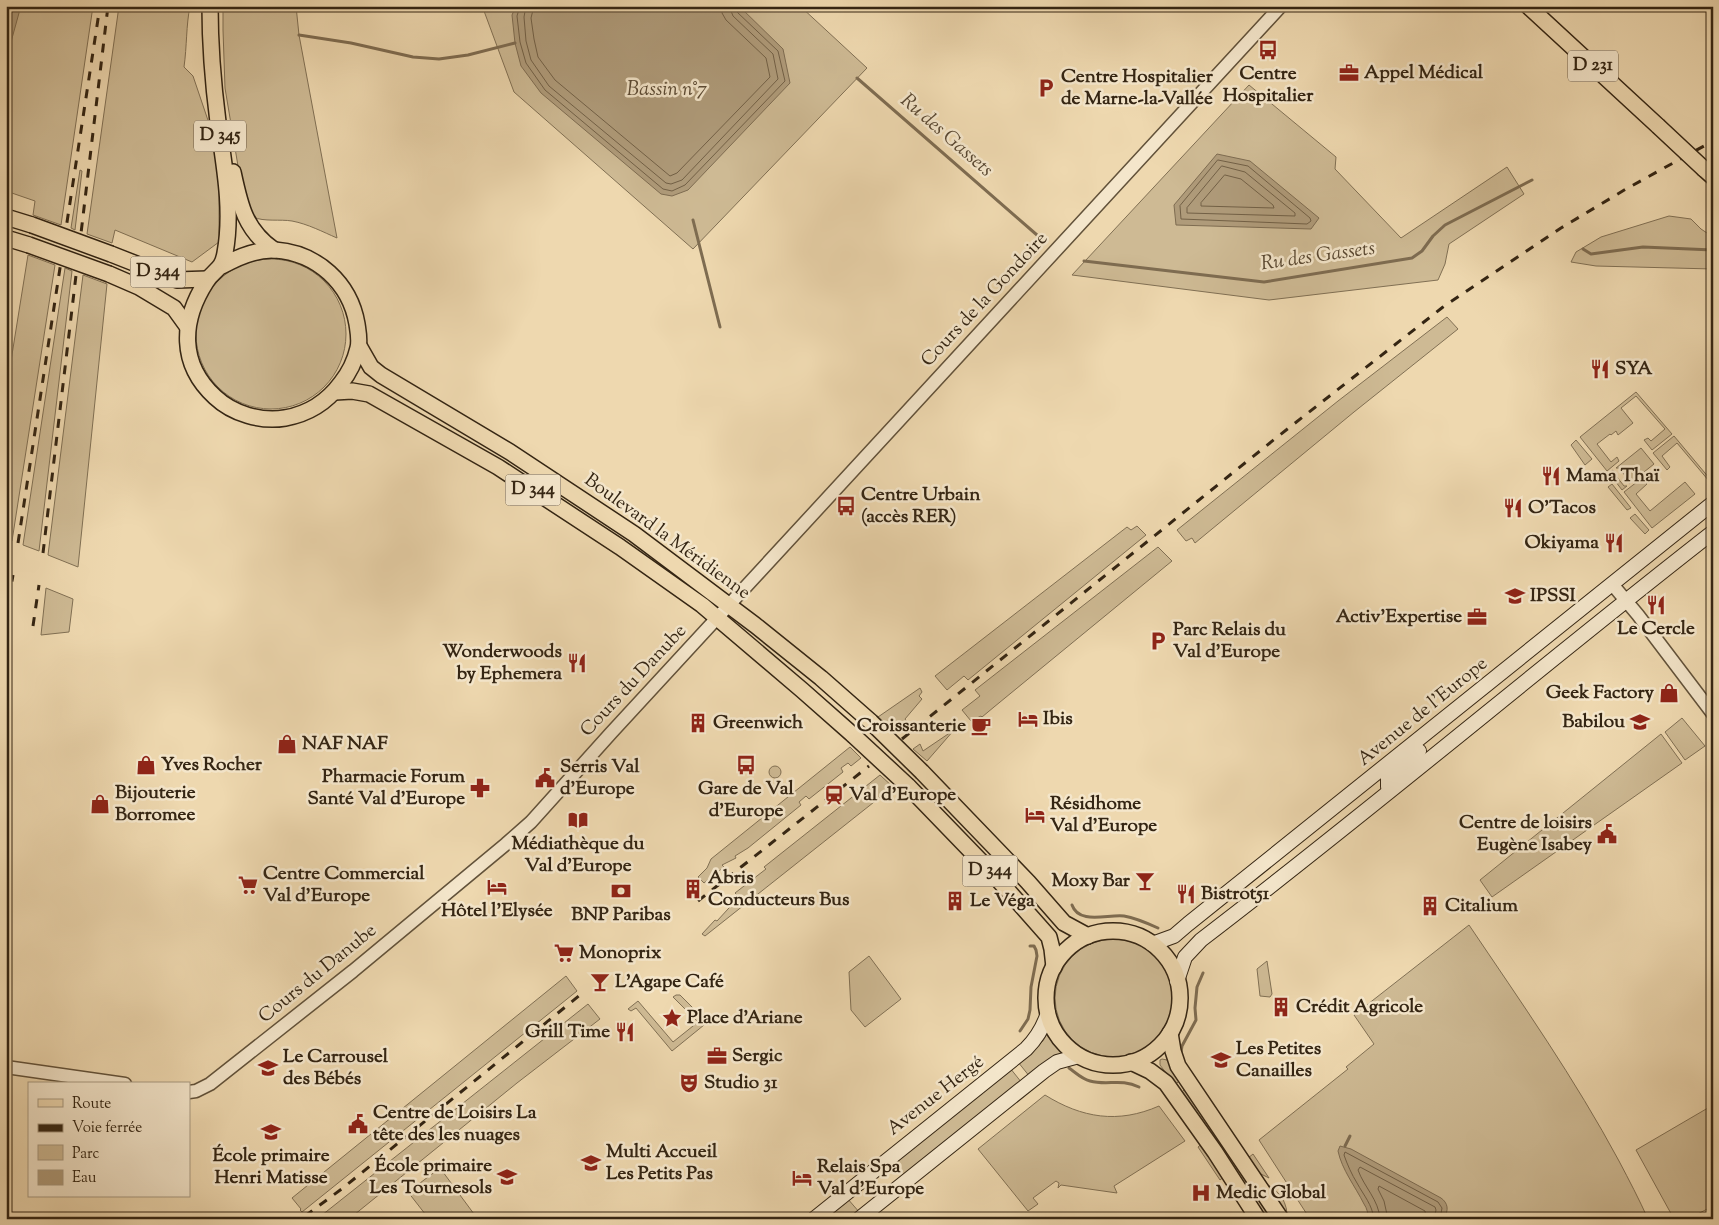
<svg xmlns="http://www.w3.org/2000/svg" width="1719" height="1225" font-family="'Sorts Mill Goudy',serif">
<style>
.green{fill:#ceba94;stroke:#817054}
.water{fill:#af9b7a;stroke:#7e6c51}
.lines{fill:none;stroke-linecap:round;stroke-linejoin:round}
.shore{stroke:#726046;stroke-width:1}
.stream{stroke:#7e6c51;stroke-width:3}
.tertiary-casing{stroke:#62523a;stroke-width:15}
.secondary-casing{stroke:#342513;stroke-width:16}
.primary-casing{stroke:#342513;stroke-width:18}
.tertiary{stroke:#f4e6cb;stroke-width:12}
.secondary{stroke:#f4e6cb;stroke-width:14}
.primary{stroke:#eed8af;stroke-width:15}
.rail{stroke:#342513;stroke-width:3;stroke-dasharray:9 9;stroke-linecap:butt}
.primary-bridge-casing{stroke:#342513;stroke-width:18;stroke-linecap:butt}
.primary-bridge{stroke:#eed8af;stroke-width:15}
.labels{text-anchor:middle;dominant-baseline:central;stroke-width:5;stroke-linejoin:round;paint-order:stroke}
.shield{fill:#f4e6cb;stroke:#6e5f4a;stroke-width:1}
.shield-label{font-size:18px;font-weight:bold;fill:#342513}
.poi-label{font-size:19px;font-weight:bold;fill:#342513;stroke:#f4e6cb;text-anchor:start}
.street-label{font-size:19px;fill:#342513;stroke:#f4e6cb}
.water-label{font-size:20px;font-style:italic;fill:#594832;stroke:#f4e6cb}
</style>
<rect width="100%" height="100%" fill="#eed8af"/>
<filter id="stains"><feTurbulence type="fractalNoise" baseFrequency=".004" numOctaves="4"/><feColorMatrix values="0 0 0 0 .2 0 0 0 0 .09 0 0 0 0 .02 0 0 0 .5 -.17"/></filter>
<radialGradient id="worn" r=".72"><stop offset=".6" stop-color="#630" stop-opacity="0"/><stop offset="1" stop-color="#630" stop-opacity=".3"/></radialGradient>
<g class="green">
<polygon points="6,6 93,6 61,225 33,215 35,201 6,191"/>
<path d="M 119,6 L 190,6 C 186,26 187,46 184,67 L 193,76 L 215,141 L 219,181 L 219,242 L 192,262 L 115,230 L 112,243 L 87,234 Z"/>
<path d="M 223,6 L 296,6 L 299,35 L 337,238 C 323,232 308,224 292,221 C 280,219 264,222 253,217 L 240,178 L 225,88 L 223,30 Z"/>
<polygon points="485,6 800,6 867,68 693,249 514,92 484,11"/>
<polygon points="1249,85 1336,157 1335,169 1401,238 1507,167 1524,194 1449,244 1445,264 1438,280 1269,300 1072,275"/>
<polygon points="80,170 82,171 75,230 71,228"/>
<polygon points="1669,216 1691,219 1701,229 1713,237 1713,269 1596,266 1571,262 1576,252 1601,237"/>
<polygon points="28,255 55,265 12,541 6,538 6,392"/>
<circle cx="271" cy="334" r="75"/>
<polygon points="65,268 72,271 39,551 23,545"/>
<polygon points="83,275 107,284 78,567 48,555"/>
<polygon points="1447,317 1458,329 1354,412 1195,543 1192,538 1186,541 1177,530 1338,401"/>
<polygon points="1636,392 1672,434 1652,450 1644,440 1648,438 1651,441 1665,429 1636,396 1621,408 1633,423 1618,435 1616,431 1611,435 1610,434 1597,444 1611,462 1617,457 1619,461 1607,471 1580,437"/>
<polygon points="1674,436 1710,479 1709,481 1677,443 1662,456 1670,467 1667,470 1653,453"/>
<polygon points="1576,440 1592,459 1585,465 1571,445"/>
<polygon points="1641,448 1654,464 1629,484 1630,482 1619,468 1616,468"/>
<polygon points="1613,470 1613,472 1624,486 1627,486 1622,490 1609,473"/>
<polygon points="1642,478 1647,484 1636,494 1650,511 1685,482 1695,494 1652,528 1624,492"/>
<polygon points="1612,484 1631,508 1627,510 1608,487"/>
<polygon points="1635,514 1649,530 1645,534 1630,518"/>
<polygon points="1137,526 1146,535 968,680 964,676 947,690 935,676 1127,527 1131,530"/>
<polygon points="1158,547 1172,561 994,707 982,717 981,716 971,721 962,710 980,696 975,690"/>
<polygon points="46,588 73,599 69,632 41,635"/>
<polygon points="920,688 922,692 919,696 922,699 905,719 907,722 894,732 878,717"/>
<polygon points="1682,718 1705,746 1685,760 1665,732"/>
<polygon points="954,730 927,761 913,749 920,744 923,751"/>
<polygon points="1661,734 1682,763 1492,897 1480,880"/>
<polygon points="850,747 861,758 851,766 848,763 841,768 843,772 809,799 806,796 799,802 801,805 748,848 735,856 736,858 722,865 724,867 704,883 698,877 707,868 711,859"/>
<circle cx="775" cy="772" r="6"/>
<polygon points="880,775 893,787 705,936 702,934 715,920 717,921 739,897 735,893 766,869 764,867"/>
<path d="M 1469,925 C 1521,1002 1575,1079 1619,1161 C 1629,1180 1639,1199 1648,1219 L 1310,1219 L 1259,1140 L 1348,1069 L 1346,1067 L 1374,1044 L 1354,1015 Z"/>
<circle cx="1114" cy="998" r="59"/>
<polygon points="869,956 901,999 865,1027 851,1010 849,972"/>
<polygon points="1267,961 1272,994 1270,997 1260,996 1257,969"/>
<polygon points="566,976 577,991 302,1212 300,1210 301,1209 292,1198"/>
<polygon points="676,995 680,995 706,1021 704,1025 672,1051 636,1008 631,1011 628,1009 638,1001 673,1042 698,1022 673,997"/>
<polygon points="588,1004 600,1019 517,1083 349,1219 317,1219"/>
<polygon points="1048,1032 1054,1043 1063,1053 1058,1055 1030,1077 1018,1062 1043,1041"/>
<polygon points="1162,1059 1167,1060 1181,1079 1175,1085 1160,1065 1160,1060"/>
<polygon points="1010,1068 1022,1083 904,1177 893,1162"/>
<polygon points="1185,1089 1276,1219 1264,1219 1181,1093"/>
<path d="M 1045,1095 C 1082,1118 1118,1124 1159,1106 L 1185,1141 L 1114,1186 L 1117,1193 L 1061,1185 L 1058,1188 L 1059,1183 L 1056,1181 L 1033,1198 L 1038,1204 L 1028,1211 L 978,1149 Z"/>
<polygon points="1713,1105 1713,1206 1688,1219 1674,1219 1636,1150"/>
<polygon points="1203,1143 1225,1176 1220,1180 1198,1147"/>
<polygon points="1253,1154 1269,1178 1259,1173 1248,1158"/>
<polygon points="440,1168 474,1214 469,1219 429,1219 408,1192"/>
<path d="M 1266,1184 C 1280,1191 1288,1203 1287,1219 Z"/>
<polygon points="847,1198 860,1213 853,1219 822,1219"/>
</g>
<g class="water">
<polygon points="6,6 19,6 19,13 6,60"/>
<polygon points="516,6 739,6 783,49 790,83 688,190 672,196 661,194 541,93 521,66 515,43 512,15"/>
<polygon points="1217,154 1250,161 1319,218 1311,229 1176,225 1174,205"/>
<path d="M 1340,1146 L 1351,1149 L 1441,1198 C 1448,1203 1449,1210 1444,1218 L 1369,1219 C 1368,1214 1367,1208 1364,1204 C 1355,1186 1342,1170 1338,1151 Z"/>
</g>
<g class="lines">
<g class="shore">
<polyline points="520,6 517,16 520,42 526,63 545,90 663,189 672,191 685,185 785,81 778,51 737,12 736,6"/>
<polyline points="526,6 524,17 526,41 531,60 549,86 666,183 671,184 682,180 778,79 773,54 733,16 729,6"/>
<polyline points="534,6 531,18 534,39 538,57 555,80 670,176 677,173 770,77 766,58 726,20 722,13 722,6"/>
<polygon points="1218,160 1248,166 1310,218 1311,221 1307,224 1181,219 1180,206"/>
<polygon points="1222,166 1245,172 1295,213 1295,216 1187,213 1187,208"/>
<polygon points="1225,175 1241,179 1273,205 1274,208 1201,206 1201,203"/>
<path d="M 1374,1219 C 1372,1204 1364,1196 1357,1183 C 1352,1175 1347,1164 1344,1155 L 1345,1152 L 1438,1202 L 1442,1208 L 1440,1219"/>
<path d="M 1380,1219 C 1379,1200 1364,1187 1358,1170 L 1360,1167 L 1435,1207 L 1436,1210 L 1434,1219"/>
<polyline points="1388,1219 1384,1201 1378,1189 1379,1186 1425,1211 1426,1219"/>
</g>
<g class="stream">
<polyline points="299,35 351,43 413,57 439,59 468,55 515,43"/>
<polyline points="857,78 1037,235"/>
<polyline points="693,220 720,327"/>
<polyline points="1583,249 1591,254 1643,247 1713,250"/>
<polyline points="1084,261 1264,282 1412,258 1422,251 1433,236 1445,225 1532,180"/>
<path d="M 1072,905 C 1079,925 1108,914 1124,916 C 1136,918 1147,923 1158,928"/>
<polyline points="1020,1031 1028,1019 1030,1010 1031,987 1037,956 1036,950 1034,946 1030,946"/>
<polyline points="1181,1052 1182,1046 1196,1020 1195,1008 1197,987 1203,973"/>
<path d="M 1069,1068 C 1076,1073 1082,1079 1090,1081 C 1108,1086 1120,1078 1139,1087"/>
<polyline points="1345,1146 1350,1136"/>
</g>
<defs>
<g id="tertiary">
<polyline points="1612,584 1638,615 1713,714"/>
<polyline points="6,1067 125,1084"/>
<polyline points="189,1092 196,1091 210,1084 353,971 506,844 531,822 611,733 1281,6"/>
</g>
<g id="secondary">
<polyline points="1388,787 1388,776 1419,751"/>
<polyline points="1152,944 1174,936 1188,924 1713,503"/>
<path d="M 1177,981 L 1185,957 L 1201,940 C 1374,808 1541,666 1713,532"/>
<path d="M 814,1219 L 1026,1049 C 1037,1038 1043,1028 1048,1013"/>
<polyline points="859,1219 1044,1071 1057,1062 1079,1056"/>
</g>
<g id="primary">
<path d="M 210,6 C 210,45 213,83 218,122 C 224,165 233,210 225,253 C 222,271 214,269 206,282 C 181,321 179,364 215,397 C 233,414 261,422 285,418 C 308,414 327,402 341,383 C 349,373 355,361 358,348 C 360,340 358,331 357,324 C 350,283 317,253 275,250 C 256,249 238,257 222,266"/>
<polyline points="1528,6 1658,126"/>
<polyline points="1704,169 1713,177"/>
<path d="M 233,172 C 240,205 245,230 274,250"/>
<polyline points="6,217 32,225"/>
<polyline points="6,238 29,245"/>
<polyline points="111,254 177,280 207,279"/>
<polyline points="109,274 139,287 174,308 187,326"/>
<polyline points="359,346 371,367 381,375 510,452 634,534 755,625 821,678 871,722"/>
<polyline points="335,392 352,391 369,394 498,467 620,547 702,605 802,690 853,735"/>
<polyline points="922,772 1028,882 1064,923 1088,936"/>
<polyline points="908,786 995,876 1049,937 1052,949 1054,967"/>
<circle cx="1113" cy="998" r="67"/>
<polyline points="1170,1033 1173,1051 1178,1066 1281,1219"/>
<polyline points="1131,1062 1150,1071 1166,1083 1215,1152 1258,1219"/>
</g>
</defs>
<use href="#tertiary" class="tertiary-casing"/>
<use href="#secondary" class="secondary-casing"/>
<use href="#primary" class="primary-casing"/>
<use href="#tertiary" class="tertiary"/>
<use href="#secondary" class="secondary"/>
<use href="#primary" class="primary"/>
<g class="rail">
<polyline points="18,543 100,6"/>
<polyline points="43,553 108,6"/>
<polyline points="6,617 13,575"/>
<polyline points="33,626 39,585"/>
<polyline points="902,739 1276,438 1443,307 1561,228 1626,189 1713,141"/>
<polyline points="698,901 869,766"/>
<polyline points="305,1216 343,1188 580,995"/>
</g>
<defs>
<g id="primary-bridge">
<polyline points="1658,126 1704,169"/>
<polyline points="32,225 111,254"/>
<polyline points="29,245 109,274"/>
<polyline points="871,722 922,772"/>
<polyline points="853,735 908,786"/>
</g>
</defs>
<use href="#primary-bridge" class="primary-bridge-casing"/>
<use href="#primary-bridge" class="primary-bridge"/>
</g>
<defs>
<symbol id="bus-bare" viewBox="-9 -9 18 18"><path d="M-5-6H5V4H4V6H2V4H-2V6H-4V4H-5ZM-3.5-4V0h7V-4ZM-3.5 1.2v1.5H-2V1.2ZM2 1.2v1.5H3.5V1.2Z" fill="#8f2418" stroke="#f4e6cb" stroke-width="2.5" paint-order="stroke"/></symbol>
<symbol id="office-bare" viewBox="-9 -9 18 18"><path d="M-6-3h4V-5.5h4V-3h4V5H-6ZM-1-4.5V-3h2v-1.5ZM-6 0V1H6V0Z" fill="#8f2418" stroke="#f4e6cb" stroke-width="2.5" paint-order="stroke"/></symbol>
<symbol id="parking-bare" viewBox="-9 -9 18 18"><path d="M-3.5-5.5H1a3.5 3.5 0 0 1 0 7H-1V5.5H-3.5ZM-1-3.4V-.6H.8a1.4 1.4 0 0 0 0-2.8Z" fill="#8f2418" stroke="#f4e6cb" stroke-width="2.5" paint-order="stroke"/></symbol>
<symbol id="restaurant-bare" viewBox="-9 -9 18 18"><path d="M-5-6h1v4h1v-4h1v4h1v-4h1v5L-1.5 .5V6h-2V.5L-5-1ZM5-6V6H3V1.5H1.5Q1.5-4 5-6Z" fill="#8f2418" stroke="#f4e6cb" stroke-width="2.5" paint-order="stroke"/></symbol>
<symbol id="university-bare" viewBox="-9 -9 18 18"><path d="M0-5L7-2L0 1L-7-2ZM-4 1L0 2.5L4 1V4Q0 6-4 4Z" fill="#8f2418" stroke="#f4e6cb" stroke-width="2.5" paint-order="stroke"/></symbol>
<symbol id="shop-bare" viewBox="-9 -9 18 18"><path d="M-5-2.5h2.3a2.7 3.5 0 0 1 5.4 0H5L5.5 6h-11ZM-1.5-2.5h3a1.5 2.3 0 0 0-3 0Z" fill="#8f2418" stroke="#f4e6cb" stroke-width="2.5" paint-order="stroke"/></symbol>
<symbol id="hotel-bare" viewBox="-9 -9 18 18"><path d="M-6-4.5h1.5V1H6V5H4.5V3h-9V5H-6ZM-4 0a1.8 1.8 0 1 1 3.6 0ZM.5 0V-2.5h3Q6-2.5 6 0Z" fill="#8f2418" stroke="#f4e6cb" stroke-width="2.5" paint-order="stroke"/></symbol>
<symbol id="school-bare" viewBox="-9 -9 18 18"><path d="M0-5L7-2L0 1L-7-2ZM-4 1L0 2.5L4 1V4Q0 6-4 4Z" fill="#8f2418" stroke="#f4e6cb" stroke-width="2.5" paint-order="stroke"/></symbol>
<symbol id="building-bare" viewBox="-9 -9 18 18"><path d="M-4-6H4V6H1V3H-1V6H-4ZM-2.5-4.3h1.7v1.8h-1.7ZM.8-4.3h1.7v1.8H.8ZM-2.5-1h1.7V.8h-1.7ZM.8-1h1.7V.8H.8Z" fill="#8f2418" stroke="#f4e6cb" stroke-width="2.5" paint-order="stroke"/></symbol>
<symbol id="cafe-bare" viewBox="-9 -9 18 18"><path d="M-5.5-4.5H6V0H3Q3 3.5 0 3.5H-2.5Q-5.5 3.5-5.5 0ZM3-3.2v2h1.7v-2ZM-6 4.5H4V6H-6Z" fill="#8f2418" stroke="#f4e6cb" stroke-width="2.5" paint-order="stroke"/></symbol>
<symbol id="civic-bare" viewBox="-9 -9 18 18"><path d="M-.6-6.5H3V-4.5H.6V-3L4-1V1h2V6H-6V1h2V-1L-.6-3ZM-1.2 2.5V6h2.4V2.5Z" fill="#8f2418" stroke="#f4e6cb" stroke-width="2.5" paint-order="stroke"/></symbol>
<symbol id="pharmacy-bare" viewBox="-9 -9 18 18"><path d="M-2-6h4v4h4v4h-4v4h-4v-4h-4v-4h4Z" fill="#8f2418" stroke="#f4e6cb" stroke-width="2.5" paint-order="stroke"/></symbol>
<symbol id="station-bare" viewBox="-9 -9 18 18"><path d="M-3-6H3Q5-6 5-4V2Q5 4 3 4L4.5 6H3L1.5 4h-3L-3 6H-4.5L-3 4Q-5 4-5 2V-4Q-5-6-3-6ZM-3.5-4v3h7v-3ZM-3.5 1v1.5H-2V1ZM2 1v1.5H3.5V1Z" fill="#8f2418" stroke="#f4e6cb" stroke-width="2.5" paint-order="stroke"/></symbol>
<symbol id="library-bare" viewBox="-9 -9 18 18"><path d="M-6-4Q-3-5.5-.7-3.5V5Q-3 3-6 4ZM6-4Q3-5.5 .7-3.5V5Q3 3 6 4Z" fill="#8f2418" stroke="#f4e6cb" stroke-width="2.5" paint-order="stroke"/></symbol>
<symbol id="bar-bare" viewBox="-9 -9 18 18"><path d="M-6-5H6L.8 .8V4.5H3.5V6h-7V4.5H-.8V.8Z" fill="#8f2418" stroke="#f4e6cb" stroke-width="2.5" paint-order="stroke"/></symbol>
<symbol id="supermarket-bare" viewBox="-9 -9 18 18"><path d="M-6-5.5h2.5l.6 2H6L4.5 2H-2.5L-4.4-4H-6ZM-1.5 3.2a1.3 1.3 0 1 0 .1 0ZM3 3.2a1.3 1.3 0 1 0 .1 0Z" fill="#8f2418" stroke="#f4e6cb" stroke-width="2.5" paint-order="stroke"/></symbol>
<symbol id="bank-bare" viewBox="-9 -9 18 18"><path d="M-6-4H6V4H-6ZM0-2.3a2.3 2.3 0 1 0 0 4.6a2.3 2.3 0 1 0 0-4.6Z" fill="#8f2418" stroke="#f4e6cb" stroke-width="2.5" paint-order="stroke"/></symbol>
<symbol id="sight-bare" viewBox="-9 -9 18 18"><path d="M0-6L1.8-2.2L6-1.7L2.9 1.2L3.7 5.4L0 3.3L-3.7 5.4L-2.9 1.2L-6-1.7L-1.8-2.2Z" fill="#8f2418" stroke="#f4e6cb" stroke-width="2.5" paint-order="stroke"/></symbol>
<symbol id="theatre-bare" viewBox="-9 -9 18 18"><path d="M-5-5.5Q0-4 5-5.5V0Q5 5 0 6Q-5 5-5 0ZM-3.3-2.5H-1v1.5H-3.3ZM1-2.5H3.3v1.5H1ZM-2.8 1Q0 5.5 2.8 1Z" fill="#8f2418" stroke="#f4e6cb" stroke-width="2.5" paint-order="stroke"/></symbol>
<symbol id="hospital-bare" viewBox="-9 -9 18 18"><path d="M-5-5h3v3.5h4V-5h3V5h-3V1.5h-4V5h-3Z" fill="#8f2418" stroke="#f4e6cb" stroke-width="2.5" paint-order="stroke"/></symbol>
</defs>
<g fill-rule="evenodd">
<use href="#bus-bare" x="1254" y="36" width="28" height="28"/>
<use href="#office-bare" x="1335" y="59" width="28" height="28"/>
<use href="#parking-bare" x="1032" y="74" width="28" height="28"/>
<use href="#restaurant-bare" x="1586" y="355" width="28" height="28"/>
<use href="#restaurant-bare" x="1537" y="462" width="28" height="28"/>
<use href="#bus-bare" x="832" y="492" width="28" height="28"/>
<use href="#restaurant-bare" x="1499" y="494" width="28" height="28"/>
<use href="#restaurant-bare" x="1600" y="529" width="28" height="28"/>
<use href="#university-bare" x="1501" y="582" width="28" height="28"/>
<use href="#restaurant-bare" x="1642" y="591" width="28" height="28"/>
<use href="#office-bare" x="1463" y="603" width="28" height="28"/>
<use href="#parking-bare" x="1144" y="627" width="28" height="28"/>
<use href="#restaurant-bare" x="563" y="649" width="28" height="28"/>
<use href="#shop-bare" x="1655" y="679" width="28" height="28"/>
<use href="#hotel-bare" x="1014" y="705" width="28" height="28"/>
<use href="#school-bare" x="1626" y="708" width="28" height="28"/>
<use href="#building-bare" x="684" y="709" width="28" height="28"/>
<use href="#cafe-bare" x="967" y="712" width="28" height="28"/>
<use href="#shop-bare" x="273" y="730" width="28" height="28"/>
<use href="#shop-bare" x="132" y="751" width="28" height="28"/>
<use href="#bus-bare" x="732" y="751" width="28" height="28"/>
<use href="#civic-bare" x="531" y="764" width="28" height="28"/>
<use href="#pharmacy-bare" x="466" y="774" width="28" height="28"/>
<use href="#station-bare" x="820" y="781" width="28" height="28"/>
<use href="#shop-bare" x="86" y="790" width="28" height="28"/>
<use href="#hotel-bare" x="1021" y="801" width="28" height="28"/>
<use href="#library-bare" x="564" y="806" width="28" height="28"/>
<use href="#civic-bare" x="1593" y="820" width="28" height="28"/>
<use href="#bar-bare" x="1131" y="867" width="28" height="28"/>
<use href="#supermarket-bare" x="234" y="871" width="28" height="28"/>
<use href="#hotel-bare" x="483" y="873" width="28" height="28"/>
<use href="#building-bare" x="679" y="875" width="28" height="28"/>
<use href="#bank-bare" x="607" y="877" width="28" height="28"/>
<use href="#restaurant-bare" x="1172" y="880" width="28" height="28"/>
<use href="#building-bare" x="941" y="887" width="28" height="28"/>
<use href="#building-bare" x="1416" y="892" width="28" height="28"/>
<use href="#supermarket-bare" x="550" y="939" width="28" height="28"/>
<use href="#bar-bare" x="586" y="968" width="28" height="28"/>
<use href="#building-bare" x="1267" y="993" width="28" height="28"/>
<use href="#sight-bare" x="658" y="1004" width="28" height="28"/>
<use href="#restaurant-bare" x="611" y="1018" width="28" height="28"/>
<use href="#office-bare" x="703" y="1042" width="28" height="28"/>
<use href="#school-bare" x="1207" y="1046" width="28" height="28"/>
<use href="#school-bare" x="254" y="1054" width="28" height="28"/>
<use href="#theatre-bare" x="675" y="1069" width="28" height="28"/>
<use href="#civic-bare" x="344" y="1110" width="28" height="28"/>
<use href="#school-bare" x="257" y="1118" width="28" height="28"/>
<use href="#school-bare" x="577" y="1149" width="28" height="28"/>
<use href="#school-bare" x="493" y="1163" width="28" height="28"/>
<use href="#hotel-bare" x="788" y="1164" width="28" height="28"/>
<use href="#hospital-bare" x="1187" y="1179" width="28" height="28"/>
</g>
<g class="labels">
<g class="shield">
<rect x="1568" y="50.5" width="50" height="31" rx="4"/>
<rect x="194" y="120.5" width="52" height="31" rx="4"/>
<rect x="130.5" y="256.5" width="55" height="31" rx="4"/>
<rect x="505.5" y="474.5" width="55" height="31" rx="4"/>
<rect x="962.5" y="855.5" width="55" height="31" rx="4"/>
</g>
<g class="shield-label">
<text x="1593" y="66">D 231</text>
<text x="220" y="136">D 345</text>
<text x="158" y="272">D 344</text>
<text x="533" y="490">D 344</text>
<text x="990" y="871">D 344</text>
</g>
<g class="poi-label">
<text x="1364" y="73">Appel Médical</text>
<text x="1268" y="74" text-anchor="middle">Centre<tspan x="1268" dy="22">Hospitalier</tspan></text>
<text x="1061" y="77">Centre Hospitalier<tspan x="1061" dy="22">de Marne-la-Vallée</tspan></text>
<text x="1615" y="369">SYA</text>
<text x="1566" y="476">Mama Thaï</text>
<text x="861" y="495">Centre Urbain<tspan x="861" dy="22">(accès RER)</tspan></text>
<text x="1528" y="508">O'Tacos</text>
<text x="1599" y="543" text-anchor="end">Okiyama</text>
<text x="1530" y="596">IPSSI</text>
<text x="1462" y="617" text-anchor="end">Activ'Expertise</text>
<text x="1656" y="629" text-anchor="middle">Le Cercle</text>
<text x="1173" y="630">Parc Relais du<tspan x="1173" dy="22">Val d'Europe</tspan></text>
<text x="562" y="652" text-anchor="end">Wonderwoods<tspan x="562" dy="22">by Ephemera</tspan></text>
<text x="1654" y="693" text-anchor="end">Geek Factory</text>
<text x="1043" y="719">Ibis</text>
<text x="1625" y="722" text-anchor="end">Babilou</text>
<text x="713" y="723">Greenwich</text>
<text x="966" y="726" text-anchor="end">Croissanterie</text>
<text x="302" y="744">NAF NAF</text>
<text x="161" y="765">Yves Rocher</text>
<text x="560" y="767">Serris Val<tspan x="560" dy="22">d'Europe</tspan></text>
<text x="465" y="777" text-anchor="end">Pharmacie Forum<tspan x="465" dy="22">Santé Val d'Europe</tspan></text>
<text x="746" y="789" text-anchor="middle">Gare de Val<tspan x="746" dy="22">d'Europe</tspan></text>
<text x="115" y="793">Bijouterie<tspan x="115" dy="22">Borromee</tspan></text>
<text x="849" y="795">Val d'Europe</text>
<text x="1050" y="804">Résidhome<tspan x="1050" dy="22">Val d'Europe</tspan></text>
<text x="1592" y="823" text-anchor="end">Centre de loisirs<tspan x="1592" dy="22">Eugène Isabey</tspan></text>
<text x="578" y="844" text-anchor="middle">Médiathèque du<tspan x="578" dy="22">Val d'Europe</tspan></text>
<text x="263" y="874">Centre Commercial<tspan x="263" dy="22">Val d'Europe</tspan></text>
<text x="708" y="878">Abris<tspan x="708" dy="22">Conducteurs Bus</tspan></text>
<text x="1130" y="881" text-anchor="end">Moxy Bar</text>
<text x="1201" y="894">Bistrot51</text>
<text x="970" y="901">Le Véga</text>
<text x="1445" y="906">Citalium</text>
<text x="497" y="911" text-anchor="middle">Hôtel l'Elysée</text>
<text x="621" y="915" text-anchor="middle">BNP Paribas</text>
<text x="579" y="953">Monoprix</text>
<text x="615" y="982">L'Agape Café</text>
<text x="1296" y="1007">Crédit Agricole</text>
<text x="687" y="1018">Place d'Ariane</text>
<text x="610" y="1032" text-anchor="end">Grill Time</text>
<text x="1236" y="1049">Les Petites<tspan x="1236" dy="22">Canailles</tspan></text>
<text x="732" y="1056">Sergic</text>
<text x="283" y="1057">Le Carrousel<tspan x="283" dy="22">des Bébés</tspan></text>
<text x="704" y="1083">Studio 31</text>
<text x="373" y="1113">Centre de Loisirs La<tspan x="373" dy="22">tête des les nuages</tspan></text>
<text x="606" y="1152">Multi Accueil<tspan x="606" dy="22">Les Petits Pas</tspan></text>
<text x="271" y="1156" text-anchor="middle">École primaire<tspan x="271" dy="22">Henri Matisse</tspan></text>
<text x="492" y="1166" text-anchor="end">École primaire<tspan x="492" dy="22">Les Tournesols</tspan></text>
<text x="817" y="1167">Relais Spa<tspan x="817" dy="22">Val d'Europe</tspan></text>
<text x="1216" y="1193">Medic Global</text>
</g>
<g class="street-label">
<text transform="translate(985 300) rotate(-47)">Cours de la Gondoire</text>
<text transform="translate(667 537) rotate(36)">Boulevard la Méridienne</text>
<text transform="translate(634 681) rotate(-47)">Cours du Danube</text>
<text transform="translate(1423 712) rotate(-39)">Avenue de l'Europe</text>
<text transform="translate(318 974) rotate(-39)">Cours du Danube</text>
<text transform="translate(936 1096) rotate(-38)">Avenue Hergé</text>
</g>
<g class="water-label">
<text x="667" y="90">Bassin n°7</text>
<text transform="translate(946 136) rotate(41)">Ru des Gassets</text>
<text transform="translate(1318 257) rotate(-8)">Ru des Gassets</text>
</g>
</g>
<rect width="1719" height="1225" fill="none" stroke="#eed8af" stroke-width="25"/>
<rect x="8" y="8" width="1704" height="1210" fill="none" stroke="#342513" stroke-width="2.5"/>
<rect x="12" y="12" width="1694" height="1200" fill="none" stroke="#342513"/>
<rect x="28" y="1082" width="162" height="115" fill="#f4e6cb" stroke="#a79981"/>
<rect x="38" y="1099" width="25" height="8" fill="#eed8af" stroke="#a79981"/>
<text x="72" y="1108" font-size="15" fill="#342513">Route</text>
<rect x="38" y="1124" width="25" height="8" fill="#342513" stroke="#a79981"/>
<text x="72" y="1132" font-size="15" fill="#342513">Voie ferrée</text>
<rect x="38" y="1145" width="25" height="15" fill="#ceba94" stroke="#a79981"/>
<text x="72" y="1158" font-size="15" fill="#342513">Parc</text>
<rect x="38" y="1170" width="25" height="15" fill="#af9b7a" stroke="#a79981"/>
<text x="72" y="1182" font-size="15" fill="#342513">Eau</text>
<rect width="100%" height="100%" filter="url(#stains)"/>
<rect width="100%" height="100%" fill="url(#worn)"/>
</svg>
